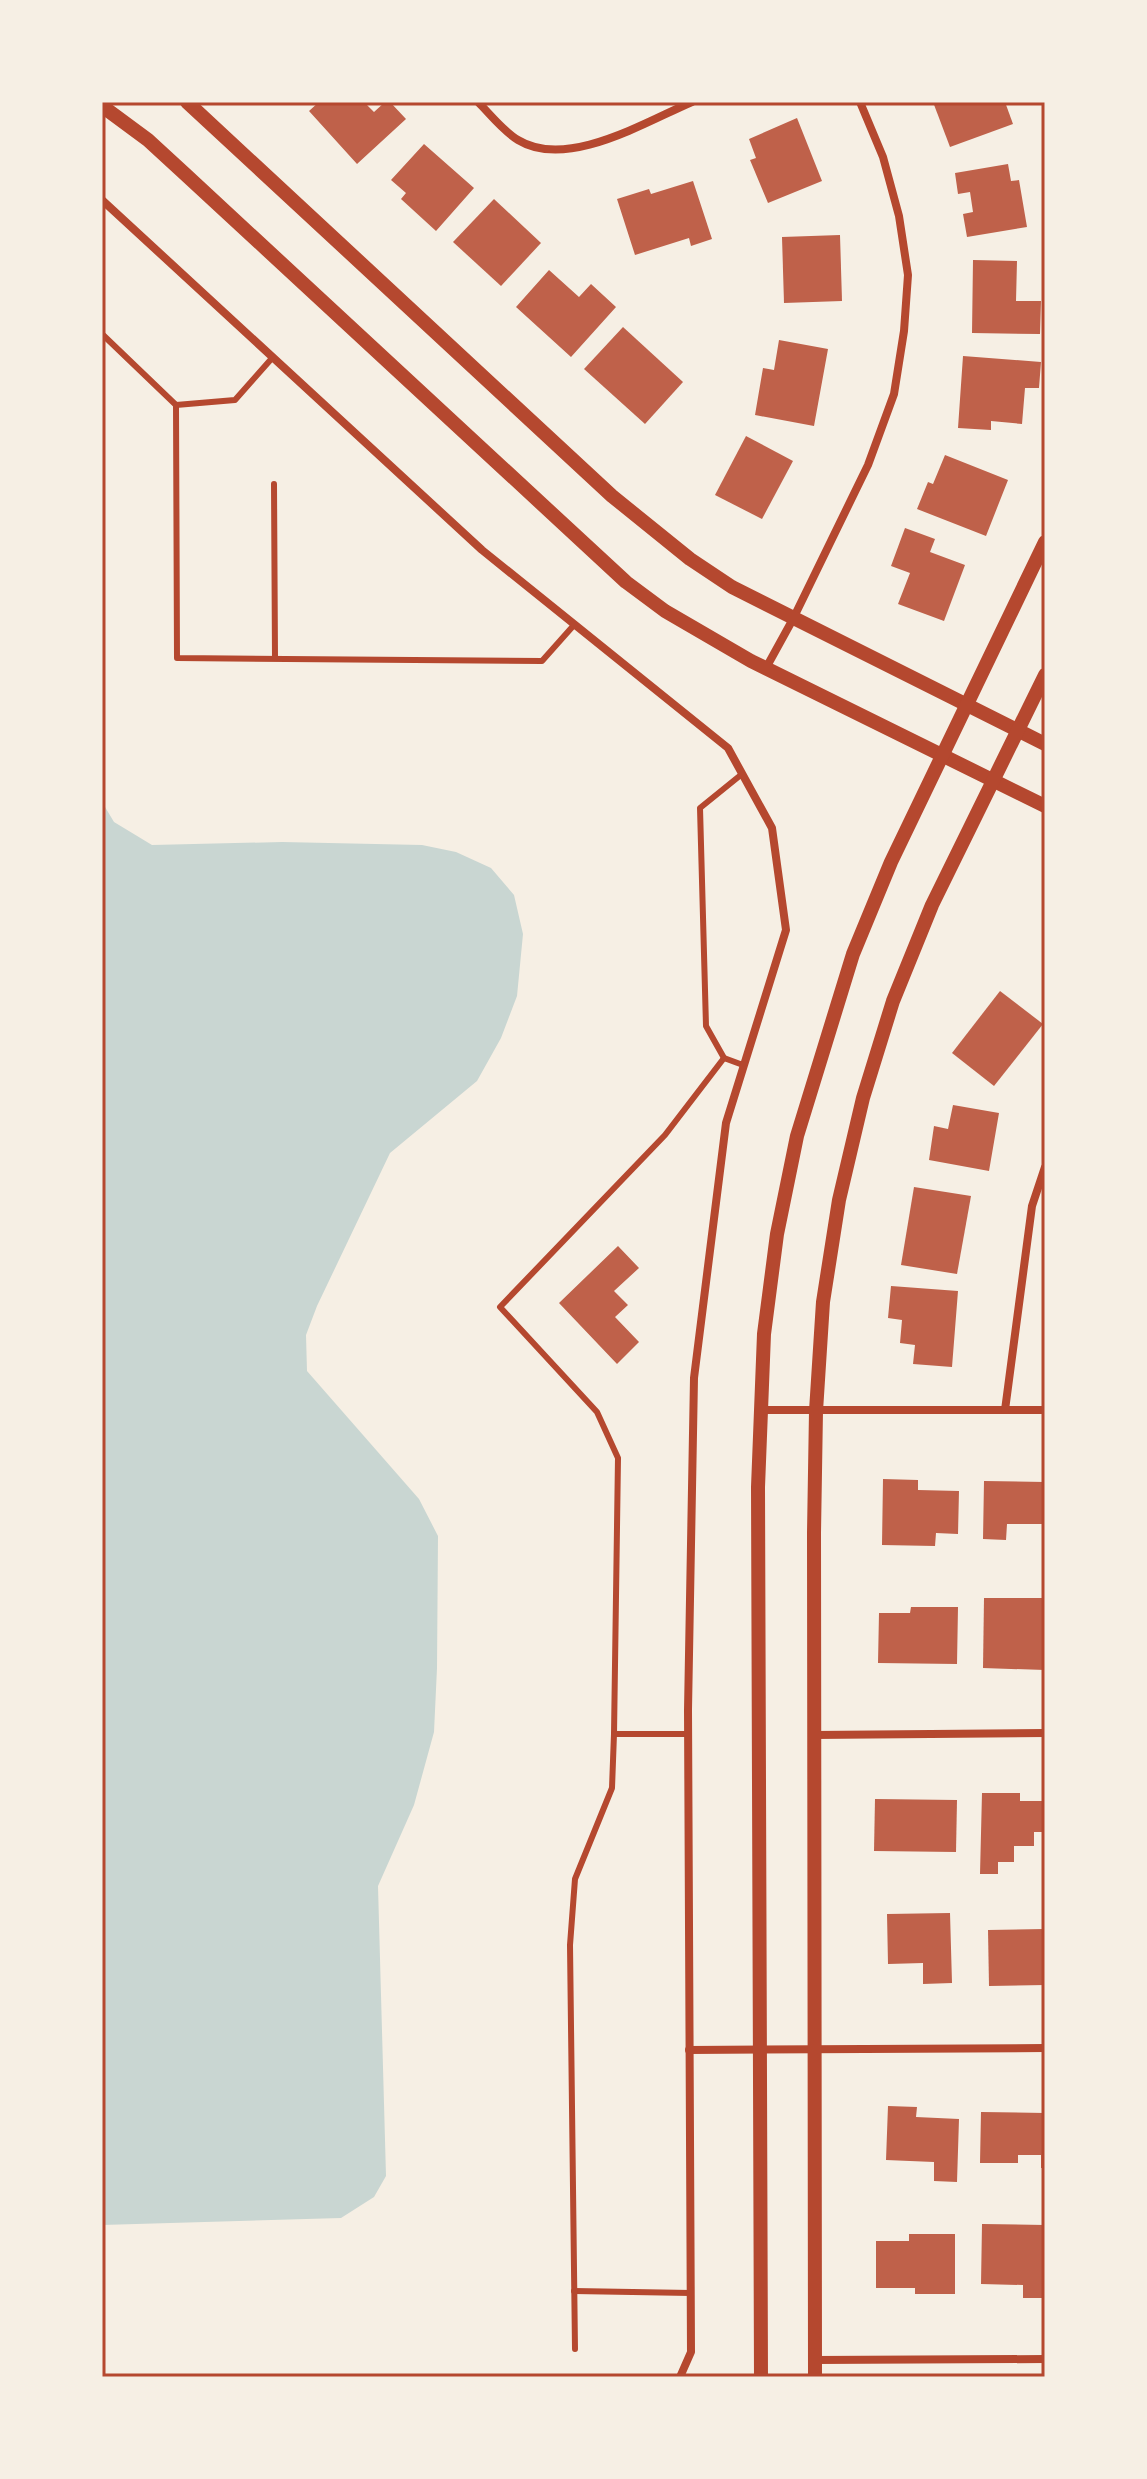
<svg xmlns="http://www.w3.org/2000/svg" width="1147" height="2479" font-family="'Alegreya Sans',sans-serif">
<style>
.water{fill:#c9d6d2}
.building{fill:#bf614a}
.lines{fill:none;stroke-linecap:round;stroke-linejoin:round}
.service{stroke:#b5482f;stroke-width:6}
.minor{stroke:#b5482f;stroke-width:8}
.tertiary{stroke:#b5482f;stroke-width:14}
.neatline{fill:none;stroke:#b5482f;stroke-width:3}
</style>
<rect width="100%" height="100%" fill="#f6efe4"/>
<polygon class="water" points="102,802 114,822 152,845 282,842 422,845 456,852 491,868 514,895 523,934 517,996 501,1038 477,1081 390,1153 317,1306 306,1335 307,1371 419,1499 438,1536 437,1668 434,1732 414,1805 378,1886 386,2176 374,2197 341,2218 102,2225"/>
<g class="building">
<polygon points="319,102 364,102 374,112 385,102 390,102 406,119 357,164 309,111"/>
<polygon points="933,102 1005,102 1013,124 950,147"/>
<polygon points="797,118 822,181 768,203 750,160 756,158 749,139"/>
<polygon points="424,144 474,188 436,231 401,199 406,193 391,180"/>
<polygon points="1008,164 1011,181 1019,180 1027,227 967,237 963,214 973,212 970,192 958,194 955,173"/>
<polygon points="693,181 712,239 691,246 689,238 635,255 617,199 649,189 651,194"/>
<polygon points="494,199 541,243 501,286 453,242"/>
<polygon points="840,235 842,301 784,303 782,237"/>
<polygon points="973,260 1017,261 1016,301 1041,301 1040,334 972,333"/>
<polygon points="549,270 579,297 591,284 616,307 571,357 516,307"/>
<polygon points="623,327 683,382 645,424 584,369"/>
<polygon points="779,340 828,349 814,426 755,415 763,368 774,370"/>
<polygon points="963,356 1041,362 1039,388 1025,388 1022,424 991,421 991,430 958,428"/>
<polygon points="746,436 793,461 762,519 715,495"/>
<polygon points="945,455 1008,480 986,536 917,509 928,482 933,484"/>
<polygon points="905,528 935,539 930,552 965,565 944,621 898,604 910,573 891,566"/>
<polygon points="1000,991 1043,1024 994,1086 952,1053"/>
<polygon points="953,1105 999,1113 989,1171 929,1160 934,1126 948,1129"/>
<polygon points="914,1187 971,1196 957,1274 901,1265"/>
<polygon points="618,1246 639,1268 614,1291 628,1305 615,1317 639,1342 617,1364 559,1303"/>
<polygon points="891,1286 958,1291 952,1367 913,1364 915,1345 900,1343 902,1320 888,1318"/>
<polygon points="883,1479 918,1480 918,1490 959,1491 958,1534 936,1533 935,1546 882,1545"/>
<polygon points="984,1481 1045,1482 1045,1524 1007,1524 1006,1540 983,1539"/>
<polygon points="984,1598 1045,1598 1045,1670 983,1668"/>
<polygon points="911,1607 958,1607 957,1664 878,1663 879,1613 910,1613"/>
<polygon points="982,1793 1020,1793 1020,1801 1045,1801 1045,1832 1034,1832 1034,1846 1014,1846 1014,1862 998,1862 998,1874 980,1874"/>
<polygon points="875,1799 957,1800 956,1852 874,1851"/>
<polygon points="950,1913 952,1983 923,1984 923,1963 888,1964 887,1914"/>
<polygon points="1045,1929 1045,1985 989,1986 988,1930"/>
<polygon points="888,2106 917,2107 916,2117 959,2119 957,2182 934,2181 934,2162 886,2160"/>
<polygon points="981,2112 1045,2113 1045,2168 1041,2168 1041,2155 1018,2155 1018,2163 980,2163"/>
<polygon points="982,2224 1045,2225 1045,2298 1023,2298 1023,2285 981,2284"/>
<polygon points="909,2234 955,2234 955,2294 915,2294 915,2288 876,2288 876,2241 909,2241"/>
</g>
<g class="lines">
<g class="service">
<polyline points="102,334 176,405 177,658 542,661 574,625"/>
<polyline points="176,405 235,400 273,357"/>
<polyline points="274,484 275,658"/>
<polyline points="724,1058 706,1026 700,808 742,774"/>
<polyline points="614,1734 618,1458 597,1412 500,1307 665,1135 724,1058 743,1065"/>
<polyline points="574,2291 691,2293"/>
<polyline points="575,2349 570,1945 575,1879 612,1788 614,1734 688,1734"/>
</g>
<g class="minor">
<path d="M 478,102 C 490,114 503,131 518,140 C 567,170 645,122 692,102"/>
<polyline points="102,200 482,550 728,748 772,828 786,930 726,1123 694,1378 688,1710 691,2352 680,2377"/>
<polyline points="766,668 793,619 868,465 894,394 904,331 908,275 899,216 883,157 860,102"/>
<polyline points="760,1410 1045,1410"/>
<polyline points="1005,1410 1032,1206 1045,1167"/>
<polyline points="814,1735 1045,1733"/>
<polyline points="689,2050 1045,2048"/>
<polyline points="815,2360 1045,2359"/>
</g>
<g class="tertiary">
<polyline points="187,102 612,496 690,559 732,587 1045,744"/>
<polyline points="102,106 148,140 185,174 626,582 665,611 751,661 1045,806"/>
<polyline points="761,2377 758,1487 764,1334 777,1234 797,1136 853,954 891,862 1045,542"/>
<polyline points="815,2377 814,1533 816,1411 823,1302 839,1200 863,1098 893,1001 932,905 1045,675"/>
</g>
</g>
<rect width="1147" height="2479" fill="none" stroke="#f6efe4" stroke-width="208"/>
<rect x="104" y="104" width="939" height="2271" class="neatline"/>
</svg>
